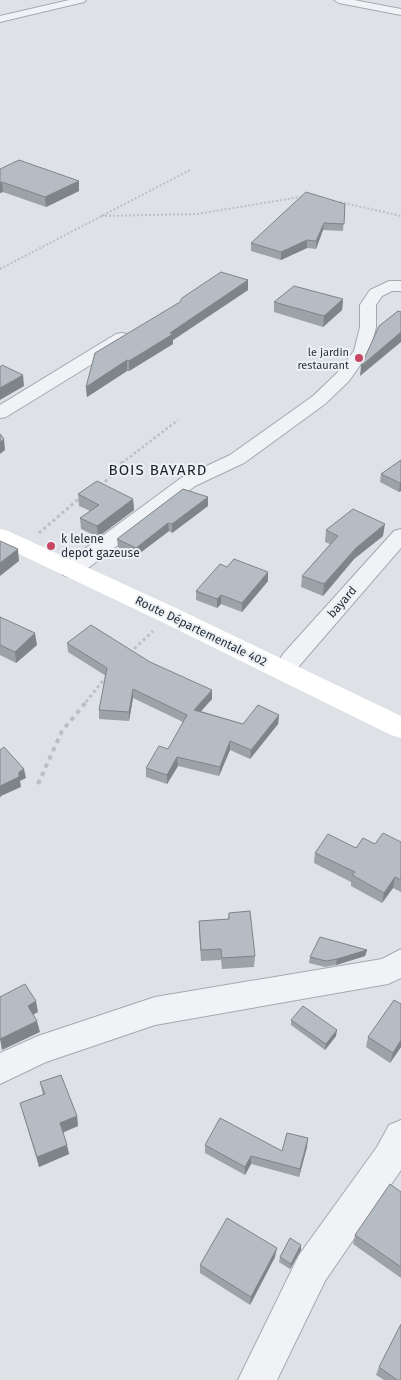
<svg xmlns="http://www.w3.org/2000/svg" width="401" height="1380" viewBox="0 0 401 1380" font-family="'Fira Sans',sans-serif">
	<rect width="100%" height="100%" fill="#dee2e7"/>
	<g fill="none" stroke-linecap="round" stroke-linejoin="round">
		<g stroke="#a4a9b1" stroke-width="2">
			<g id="street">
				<polygon points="69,0 86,0 84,2 0,22 0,16"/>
				<polygon points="334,0 354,0 401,9 401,15 339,3"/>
				<polygon points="389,281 401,281 401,291 392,291 382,296 376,305 376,327 370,351 349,381 325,404 244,463 195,486 79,575 71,577 63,575 60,570 63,565 181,478 230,455 313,396 337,373 354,351 360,327 360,305 370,290"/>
				<polygon points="122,333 128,334 130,338 128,342 6,417 0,418 0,405 116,334"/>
				<polygon points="401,529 401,548 300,665 293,677 285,679 277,677 273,671 283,654 394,531"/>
				<polygon points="401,949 401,978 388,984 155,1025 46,1062 0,1084 0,1053 38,1036 155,997 382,959"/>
				<polygon points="401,1120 401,1170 325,1281 277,1380 238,1380 299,1255 377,1147 389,1125"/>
			</g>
		</g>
		<g stroke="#bcc0c5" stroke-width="2" stroke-dasharray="2 2" stroke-linecap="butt">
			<polyline points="340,202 401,216"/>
			<polyline points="101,216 197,214 306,196"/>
			<polyline points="0,269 190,170"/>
		</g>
		<polyline stroke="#bcc0c5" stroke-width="2.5" stroke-dasharray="2.5 2.5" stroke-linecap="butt" points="122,463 178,420"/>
		<g stroke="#bcc0c5" stroke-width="3" stroke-dasharray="3 3" stroke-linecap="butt">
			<polyline points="100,485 105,482 123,461"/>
			<polyline points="39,533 82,496"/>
			<polyline points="130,653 153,631"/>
			<polyline points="86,702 106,677"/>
		</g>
		<polyline stroke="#bcc0c5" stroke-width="4" stroke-dasharray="4.5 4.5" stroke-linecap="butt" points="38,784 62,731 87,701"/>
		<use href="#street" fill="#f0f2f5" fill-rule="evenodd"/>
		<polygon fill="#fff" fill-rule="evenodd" points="0,529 8,531 178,609 401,716 401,738 391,735 160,621 0,545"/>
	</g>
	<g fill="#9ca2a8">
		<polygon points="0,169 79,181 79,191 46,207 3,192 0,193"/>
		<polygon points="345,204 343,231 323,230 316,249 307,248 281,260 251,251 251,243"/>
		<polygon points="248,280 248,290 173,340 173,344 129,371 127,371 87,397 86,387"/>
		<polygon points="343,299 342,310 323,327 274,312 274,302"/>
		<polygon points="401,460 401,491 399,492 380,482 381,474"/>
		<polygon points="78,494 133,499 134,510 98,537 81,529 80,518 90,511 79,506"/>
		<polygon points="208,506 172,533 169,531 136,556 118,547 117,539"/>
		<polygon points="326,530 383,536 354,559 323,596 301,587 302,576 330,544 325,542"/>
		<polygon points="268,581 242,612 221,604 217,608 196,600 196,591"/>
		<polygon points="0,617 37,645 16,663 0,655"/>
		<polygon points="67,643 150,662 212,699 201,711 243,724 279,715 278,724 250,759 230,750 219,776 178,766 167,784 146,777 146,768 168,749 183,722 133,698 129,721 99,719 99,710 106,676 68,652"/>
		<polygon points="401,842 401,892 393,888 382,903 351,886 351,882 314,863 315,853 375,844"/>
		<polygon points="229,913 255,956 254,967 222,969 221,960 201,961 199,932 199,921 228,919"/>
		<polygon points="367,950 365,956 336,965 325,967 309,963 310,957"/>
		<polygon points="291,1020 336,1036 325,1050 291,1025"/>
		<polygon points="368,1037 401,1047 390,1063 366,1047"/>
		<polygon points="40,1082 77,1116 78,1126 63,1132 69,1154 39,1167 20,1103 43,1095"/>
		<polygon points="205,1145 282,1151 307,1147 299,1177 251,1164 245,1175 205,1153"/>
		<polygon points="401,1192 401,1278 353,1244 355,1235"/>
		<polygon points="301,1245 301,1250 290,1269 279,1262 280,1257"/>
		<polygon points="275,1257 250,1305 200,1273 200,1265"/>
		<polygon points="379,1367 401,1380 384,1380 376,1375"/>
	</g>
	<g fill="#7f8488">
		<polygon points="79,181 79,191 46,207 45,197"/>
		<polygon points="2,182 3,192 0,193 0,183"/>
		<polygon points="324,223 323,230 316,249 316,241"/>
		<polygon points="307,240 307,248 281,260 281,252"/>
		<polygon points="248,280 248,290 173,340 173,344 129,371 129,361 170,333"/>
		<polygon points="343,299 342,310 323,327 324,316"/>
		<polygon points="401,332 401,342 360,376 361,366"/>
		<polygon points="127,360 127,371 87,397 86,387"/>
		<polygon points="23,375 24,386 0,400 0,388"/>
		<polygon points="4,439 5,450 0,454 0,442"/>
		<polygon points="400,483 401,483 401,491 399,492"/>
		<polygon points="208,497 208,506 172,533 172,524"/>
		<polygon points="133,499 134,510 98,537 97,526"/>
		<polygon points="168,523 169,531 136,556 136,548"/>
		<polygon points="385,524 383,536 354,559 323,596 324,584 356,548"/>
		<polygon points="18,549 19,561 0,576 0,563"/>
		<polygon points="268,572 268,581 242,612 242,603"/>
		<polygon points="221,595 221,604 217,608 217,599"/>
		<polygon points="35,633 37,645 16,663 15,652"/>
		<polygon points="133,689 133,698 129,721 129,712"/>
		<polygon points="212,690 212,699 194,719 194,710"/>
		<polygon points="279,715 278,724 250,759 251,750"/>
		<polygon points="230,741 230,750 219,776 220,767"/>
		<polygon points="177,757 178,766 167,784 167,775"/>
		<polygon points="24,769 26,778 20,781 21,787 1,796 0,798 0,786 19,772"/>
		<polygon points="395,877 393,888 382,903 384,893"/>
		<polygon points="367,950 365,956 336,965 337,959"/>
		<polygon points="36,1001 38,1012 31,1016 28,1006"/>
		<polygon points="37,1021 40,1032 2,1050 0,1039"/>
		<polygon points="337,1030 336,1036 325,1050 326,1044"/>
		<polygon points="401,1040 401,1047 390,1063 393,1053"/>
		<polygon points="77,1116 78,1126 62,1133 60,1123"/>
		<polygon points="308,1138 307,1147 299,1177 300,1169"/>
		<polygon points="67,1145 69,1154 39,1167 37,1157"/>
		<polygon points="251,1156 251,1164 245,1175 245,1167"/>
		<polygon points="301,1245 301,1250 290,1269 291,1264"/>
		<polygon points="277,1248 275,1257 250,1305 251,1297"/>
	</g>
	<g fill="#b5bcc3" stroke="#7f8488">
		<polygon points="19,160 79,181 45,197 2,182 0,183 0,169"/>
		<polygon points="306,192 345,204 344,224 324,223 316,241 307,240 281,252 251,243"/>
		<polygon points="221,272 248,280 170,333 173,334 129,361 127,360 86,387 95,353 180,302 182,298"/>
		<polygon points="294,286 343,299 324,316 274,302"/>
		<polygon points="398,311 401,312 401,332 361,366 379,326"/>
		<polygon points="2,365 23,375 0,388 0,367"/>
		<polygon points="0,434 4,439 0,442"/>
		<polygon points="401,460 401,483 400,483 381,474"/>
		<polygon points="97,481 133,499 97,526 80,518 99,505 78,494"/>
		<polygon points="183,489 208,497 172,524 168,523 136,548 117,539"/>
		<polygon points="353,509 385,524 356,548 324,584 302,576 338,536 326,530"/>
		<polygon points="0,541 18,549 0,563"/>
		<polygon points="234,559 268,572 242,603 221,595 217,599 196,591 220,564 227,567"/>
		<polygon points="0,617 35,633 15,652 0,645"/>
		<polygon points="91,625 150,662 212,690 194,710 243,724 258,705 279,715 251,750 230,741 220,767 177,757 167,775 146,768 159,746 168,749 187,715 133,689 129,712 99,710 107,668 67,643"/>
		<polygon points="4,747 24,769 19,772 19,777 0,786 0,750"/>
		<polygon points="383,833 401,842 401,880 395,877 384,893 352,875 355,872 315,853 328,834 356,848 363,838 375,844"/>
		<polygon points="250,911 255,956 222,958 221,949 201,950 199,921 229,919 229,913"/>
		<polygon points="320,937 367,950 337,959 326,961 310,957"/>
		<polygon points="25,984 36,1001 28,1006 37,1021 0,1039 0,997"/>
		<polygon points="394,1000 401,1004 401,1040 393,1053 368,1037"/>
		<polygon points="303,1006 337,1030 326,1044 291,1020"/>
		<polygon points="61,1075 77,1116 60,1123 67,1145 37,1157 20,1103 45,1094 40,1082"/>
		<polygon points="220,1118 282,1151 287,1133 308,1138 300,1169 251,1156 245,1167 205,1145"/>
		<polygon points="390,1184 401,1192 401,1267 355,1235"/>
		<polygon points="227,1218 277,1248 251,1297 200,1265"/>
		<polygon points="290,1238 301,1245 291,1264 280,1257"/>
		<polygon points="401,1324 401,1380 397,1380 379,1367"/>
	</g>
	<g fill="#c84765" stroke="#edf1f4" stroke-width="2">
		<circle cx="359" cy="358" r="5"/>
		<circle cx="51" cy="546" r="5"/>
	</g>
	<g text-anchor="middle" stroke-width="4" stroke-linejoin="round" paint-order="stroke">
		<g font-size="11" fill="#28313d" stroke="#edf1f4" text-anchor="end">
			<text x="349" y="356">le jardin<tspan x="349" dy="13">restaurant</tspan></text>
		</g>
		<g font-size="12" fill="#28313d" stroke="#edf1f4" text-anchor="start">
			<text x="61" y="543">k lelene<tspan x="61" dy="14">depot gazeuse</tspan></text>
		</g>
		<g font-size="12" fill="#28313d" stroke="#edf1f4">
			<text transform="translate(342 602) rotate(-49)" y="4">bayard</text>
			<text transform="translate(201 631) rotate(26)" y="4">Route Départementale 402</text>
		</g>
		<g font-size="15" letter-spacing="1" fill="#1a222d" stroke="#edf1f4">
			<text x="158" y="475">BOIS BAYARD</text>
		</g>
	</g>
</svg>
